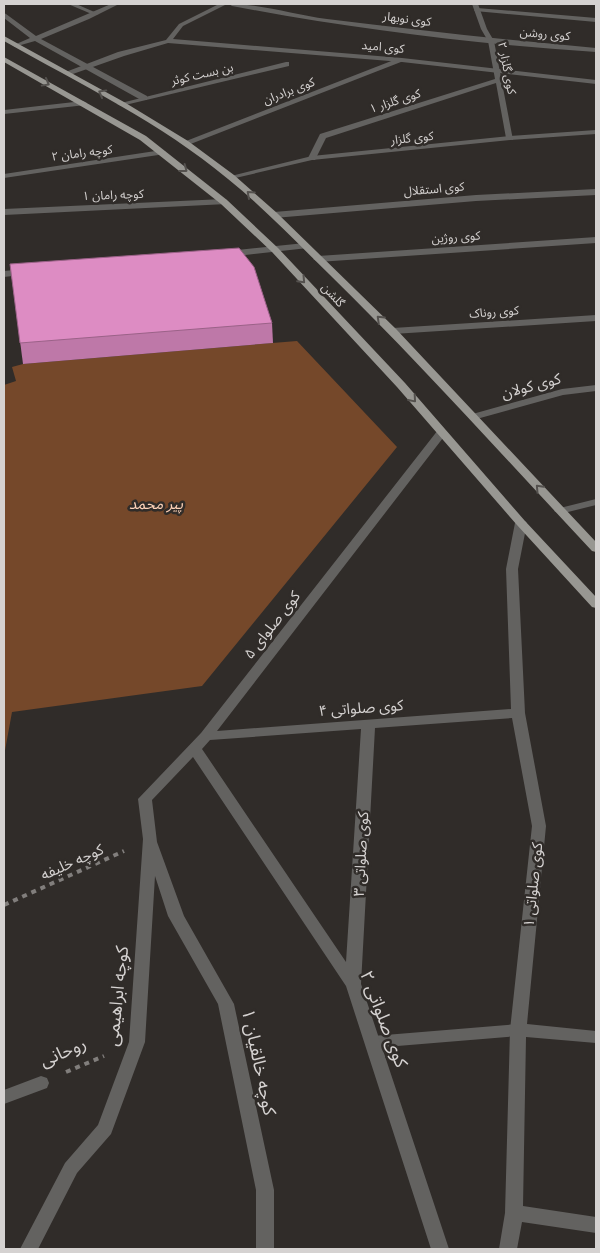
<svg xmlns="http://www.w3.org/2000/svg" width="600" height="1253" viewBox="0 0 600 1253" font-family="'Roboto Serif','Noto Sans Arabic',serif">
	<rect width="100%" height="100%" fill="#302c29"/>
	<polygon fill="#75482a" points="297,341 397,447 202,686 12,712 4,756 4,385 16,381 12,367 23,364"/>
	<g fill="none" stroke-linecap="round" stroke-linejoin="round">
		<g stroke="#817e7c" stroke-width="4" stroke-dasharray="5 5" stroke-linecap="butt">
			<polyline points="4,905 124,851"/>
			<polyline points="66,1072 104,1056"/>
		</g>
		<g fill="#636260" fill-rule="evenodd">
			<polygon points="111,4 119,4 89,19 41,39 147,96 147,100 141,100 35,41 14,47 14,45 30,38 4,18 4,13 6,14 36,36"/>
			<polygon points="472,4 478,4 487,29 494,41 513,140 506,138 496,83 326,138 315,160 309,160 308,158 320,134 495,79 488,41 481,29"/>
			<polygon points="399,58 406,60 188,145 181,143"/>
			<polygon points="83,101 87,103 86,105 4,114 4,110"/>
			<polygon points="162,150 166,152 165,154 4,178 4,174"/>
			<polygon points="224,199 227,200 227,204 4,215 4,209"/>
			<polygon points="596,385 596,391 563,395 473,420 468,417 469,415 562,389"/>
			<polygon points="518,1024 524,1025 526,1030 524,1035 518,1036 373,1048 367,1047 365,1042 367,1037 373,1036"/>
			<polygon points="41,1076 47,1078 49,1083 47,1088 4,1104 4,1090"/>
		</g>
		<g fill="#636260" fill-rule="evenodd">
			<polygon points="68,4 76,4 99,14 94,15"/>
			<polygon points="219,4 227,4 183,26 173,39 402,58 596,80 596,84 402,62 168,43 124,56 70,75 63,73 118,52 166,40 179,24"/>
			<path d="M229,4C262,4 294,15 327,19C416,30 506,40 596,48V52C474,44 352,29 232,6Z"/>
			<polygon points="477,8 596,18 596,22 475,11 474,10"/>
			<polygon points="286,62 289,62 289,66 121,106 117,104"/>
			<polygon points="596,130 596,134 510,140 312,160 231,179 227,177 312,156 510,136"/>
			<polygon points="596,189 596,195 476,201 274,218 270,215 274,212 476,195"/>
			<polygon points="596,237 596,243 318,262 313,259 318,256"/>
			<polygon points="596,315 596,321 393,334 388,331 393,328"/>
			<path d="M442,429L447,432L446,434L217,731L511,709L506,569L515,523L521,520L525,521L527,523L518,569L525,713L546,826L527,1024L596,1031V1043L526,1037L523,1206L596,1217V1233L522,1222L517,1249H499L505,1213L510,1030L532,826L512,718L375,728L361,984L449,1249H431L346,986L193,757L152,800L157,842L184,916L234,1004L274,1190V1249H256V1190L218,1004L168,916L155,876L145,1042L111,1134L77,1173L38,1249H20L65,1163L98,1125L129,1042L143,839L138,799L201,733L438,430ZM361,729L346,962L202,749L210,740Z"/>
			<polygon points="596,499 596,505 560,514 554,511 556,509"/>
		</g>
		<g fill="#636260" fill-rule="evenodd">
			<polygon points="305,243 308,244 308,248 228,257 224,254 228,251"/>
			<polygon points="26,269 31,272 29,274 4,277 4,271"/>
		</g>
		<g fill="#989792" fill-rule="evenodd">
			<path d="M4,36L124,102L188,141L234,175L277,213L396,329L596,542V552L592,551C505,458 420,363 329,274C296,242 264,208 228,179C161,123 80,84 4,41Z"/>
			<polygon points="4,57 146,136 227,200 278,248 405,383 525,521 596,597 596,608 592,607 517,525 397,387 272,252 221,204 140,140 4,62"/>
		</g>
	</g>
	<polygon fill="#be78a8" points="10,264 272,323 273,343 23,364"/>
	<polygon fill="#dd8cc3" stroke="#9b6288" points="239,248 254,267 272,323 20,343 10,264"/>
	<defs><path id="oneway-chevron" d="M-2-3.5L2.5 0L-2 3.5" fill="none" stroke-width="1.6" stroke-linecap="round" stroke-linejoin="round" transform="scale(1.25)"/></defs>
	<g stroke="#54514e">
		<use href="#oneway-chevron" transform="translate(46 83) rotate(29)"/>
		<use href="#oneway-chevron" transform="translate(102 93) rotate(-151)"/>
		<use href="#oneway-chevron" transform="translate(184 169) rotate(37)"/>
		<use href="#oneway-chevron" transform="translate(250 194) rotate(-138)"/>
		<use href="#oneway-chevron" transform="translate(302 280) rotate(47)"/>
		<use href="#oneway-chevron" transform="translate(380 319) rotate(-136)"/>
		<use href="#oneway-chevron" transform="translate(413 399) rotate(49)"/>
		<use href="#oneway-chevron" transform="translate(539 488) rotate(-133)"/>
	</g>
	<g text-anchor="middle" stroke-width="5" stroke-linejoin="round" paint-order="stroke">
		<g font-size="12" fill="#d5d2d1" stroke="#302c29">
			<text transform="translate(407 19) rotate(7)" y="4">کوی نوبهار</text>
			<text transform="translate(545 34) rotate(5)" y="4">کوی روشن</text>
			<text transform="translate(383 47) rotate(5)" y="4">کوی امید</text>
			<text transform="translate(507 68) rotate(79)" y="4">کوی گلزار ۲</text>
			<text transform="translate(202 74) rotate(-13)" y="4">بن بست کوثر</text>
			<text transform="translate(289 91) rotate(-21)" y="4">کوی برادران</text>
			<text transform="translate(395 101) rotate(-18)" y="4">کوی گلزار ۱</text>
			<text transform="translate(412 138) rotate(-6)" y="4">کوی گلزار</text>
			<text transform="translate(82 153) rotate(-7)" y="4">کوچه رامان ۲</text>
			<text transform="translate(434 189) rotate(-5)" y="4">کوی استقلال</text>
			<text transform="translate(113 195) rotate(-2)" y="4">کوچه رامان ۱</text>
			<text transform="translate(456 237) rotate(-4)" y="4">کوی روژین</text>
			<text transform="translate(333 295) rotate(47)" y="4">گلشن</text>
			<text transform="translate(494 312) rotate(-4)" y="4">کوی روناک</text>
		</g>
		<g font-size="15" fill="#d5d2d1" stroke="#302c29">
			<text transform="translate(531 386) rotate(-15)" y="5">کوی کولان</text>
			<text transform="translate(272 625) rotate(-52)" y="5">کوی صلوای ۵</text>
			<text transform="translate(361 708) rotate(-4)" y="5">کوی صلواتی ۴</text>
			<text transform="translate(361 854) rotate(-87)" y="5">کوی صلواتی ۳</text>
			<text transform="translate(72 862) rotate(-24)" y="5">کوچه خلیفه</text>
			<text transform="translate(533 885) rotate(-84)" y="5">کوی صلواتی ۱</text>
		</g>
		<g font-size="15" font-style="italic" fill="#fdd2b8" stroke="#302c29">
			<text x="156" y="509">پیر محمد</text>
		</g>
		<g font-size="18" fill="#d5d2d1" stroke="#302c29">
			<text transform="translate(117 996) rotate(-84)" y="6">کوچه ابراهیمی</text>
			<text transform="translate(384 1019) rotate(69)" y="6">کوی صلواتی ۲</text>
			<text transform="translate(63 1052) rotate(-23)" y="6">روحانی</text>
			<text transform="translate(259 1062) rotate(78)" y="6">کوچه خالقیان ۱</text>
		</g>
	</g>
	<rect width="600" height="1253" fill="none" stroke="#d5d2d1" stroke-width="10"/>
</svg>
